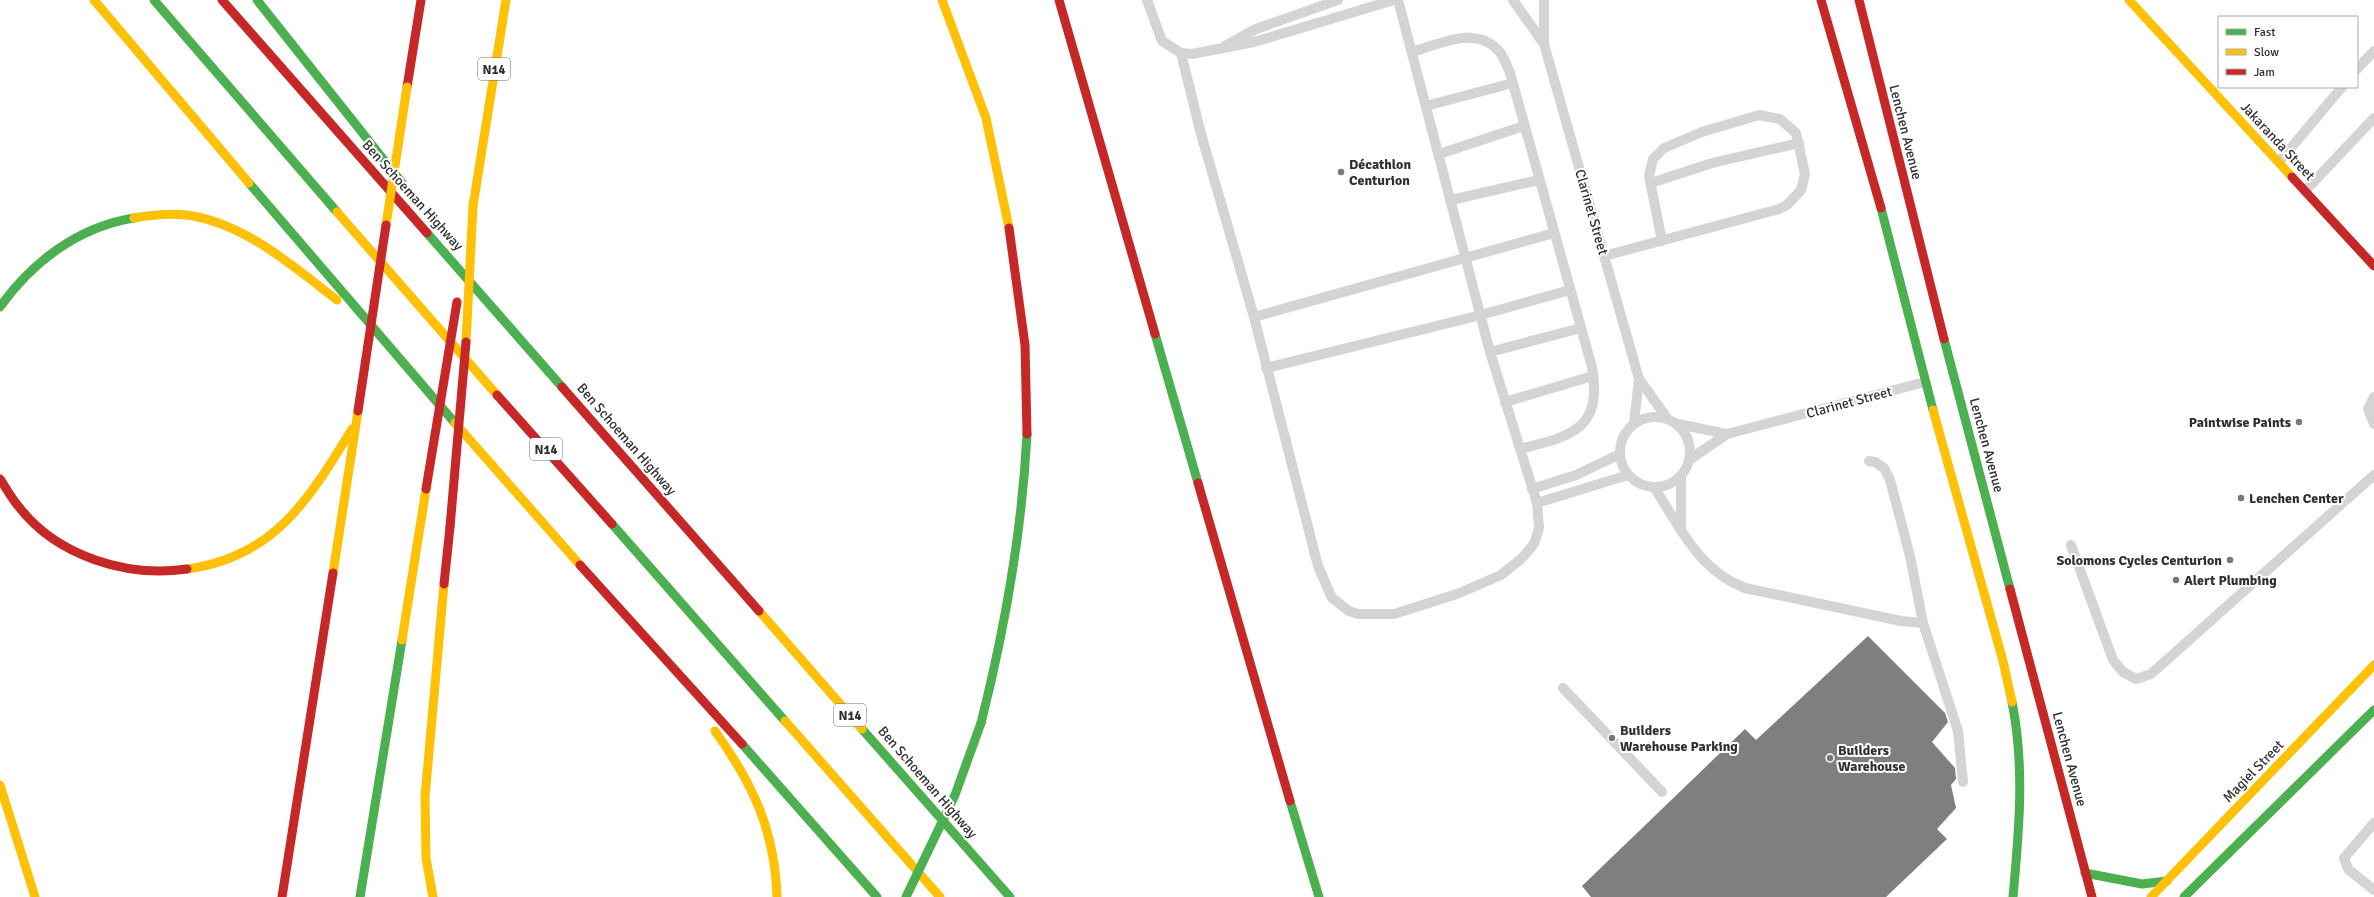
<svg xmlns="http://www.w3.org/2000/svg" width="2374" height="897" viewBox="0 0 2374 897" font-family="Signika,sans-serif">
	<rect width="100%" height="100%" fill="#fff"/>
	<polygon fill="#7f7f7f" points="1868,636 1945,713 1948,722 1932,742 1955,768 1956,779 1951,785 1956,808 1937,829 1947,839 1886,897 1591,897 1582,886 1745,729 1756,740"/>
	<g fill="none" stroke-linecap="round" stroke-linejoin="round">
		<g stroke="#d4d4d4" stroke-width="10">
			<polyline points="1147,0 1162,41 1181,53 1192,54 1254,42 1394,0"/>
			<polyline points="1513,0 1544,44"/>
			<polyline points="1544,0 1544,44 1639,379 1667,418"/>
			<polyline points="1225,46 1256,29 1338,0"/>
			<path d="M1412,52C1441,44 1475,25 1499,51C1504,57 1507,66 1510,73L1592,367C1603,430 1571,436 1520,449"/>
			<polyline points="1181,53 1201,134 1254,317 1318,566 1332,598 1349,611 1358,614 1394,614 1457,594 1501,575 1521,559 1534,544 1539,528 1537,503 1490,352 1398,0"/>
			<polyline points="2357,69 2374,51"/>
			<polyline points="1426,106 1513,83"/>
			<polyline points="1439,154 1524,126"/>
			<polyline points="2279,162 2342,87"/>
			<polyline points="1651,183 1712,163 1799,143"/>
			<polyline points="2305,191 2374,118"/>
			<polyline points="1451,200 1539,180"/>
			<polyline points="1604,256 1779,209 1787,205 1801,190 1805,174 1796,133 1780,119 1759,115 1702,132 1664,148 1653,159 1649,176 1662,241"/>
			<polyline points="1254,317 1554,233"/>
			<polyline points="1490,352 1581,328"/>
			<polyline points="1266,368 1481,315 1570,290"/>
			<polyline points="2374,397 2368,409 2374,424"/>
			<polyline points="1505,402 1593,376"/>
			<circle cx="1655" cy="452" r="35"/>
			<polyline points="1634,423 1639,379"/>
			<polyline points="1678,424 1727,434"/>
			<polyline points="1689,460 1727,434 1925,382"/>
			<polyline points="1869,461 1875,462 1884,468 1890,480 1910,556 1923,623 1958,731 1963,782"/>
			<path d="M1654,487C1680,527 1698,570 1745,588L1901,621L1923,623"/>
			<polyline points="1532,489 1576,475 1620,454"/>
			<polyline points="1537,503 1628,475"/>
			<polyline points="1681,528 1681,476"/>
			<polyline points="2071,545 2113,660 2123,672 2136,679 2151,674 2374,475"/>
			<polyline points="1563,688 1662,792"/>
			<polyline points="2374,823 2344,858 2348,869 2374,890"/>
		</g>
		<g stroke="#4caf50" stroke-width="9">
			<polyline points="154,0 337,212"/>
			<polyline points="257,0 403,184"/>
			<polyline points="249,183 455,423"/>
			<polyline points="1881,208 1933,410"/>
			<polyline points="427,233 562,387"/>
			<path d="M0,307C32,262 78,227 134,218"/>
			<polyline points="1155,334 1198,483"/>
			<polyline points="1944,339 2010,589"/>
			<polyline points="612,524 785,721"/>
			<path d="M2012,702C2025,766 2019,832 2013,897"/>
			<path d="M981,723C1005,628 1022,532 1027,434"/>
			<polyline points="862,729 1010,897"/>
			<polyline points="742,744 877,897"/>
			<polyline points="1290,801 1319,897"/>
			<polyline points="2085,873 2142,884 2167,881"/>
			<polyline points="360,897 402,640"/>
			<polyline points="2184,897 2374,710"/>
		</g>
		<g stroke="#ffc107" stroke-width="9">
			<polyline points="94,0 249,183"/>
			<polyline points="942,0 986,118 1009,228"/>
			<polyline points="2129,0 2292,177"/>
			<polyline points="473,206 506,0"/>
			<polyline points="337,212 497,395"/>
			<path d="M134,218C151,215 169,213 186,215C243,222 293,266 337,300"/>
			<polyline points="1933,410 2003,661 2012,702"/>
			<polyline points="455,423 580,565"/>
			<path d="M187,569C275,557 309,499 352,429"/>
			<polyline points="333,573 358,411"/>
			<polyline points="759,611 862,729"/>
			<polyline points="402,640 426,489"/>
			<polyline points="785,721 940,897"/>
			<path d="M715,731C753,784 775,831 777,897"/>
			<polyline points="0,785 35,897"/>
			<polyline points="433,897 426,858 425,797 444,584"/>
			<polyline points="2151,897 2374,665"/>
		</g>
		<g stroke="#c62828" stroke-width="9">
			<polyline points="222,0 427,233"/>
			<polyline points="1059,0 1155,334"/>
			<polyline points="1821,0 1881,208"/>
			<polyline points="1859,0 1944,339"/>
			<polyline points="407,87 421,0"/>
			<polyline points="2292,177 2374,266"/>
			<polyline points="1009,228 1025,345 1027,434"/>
			<polyline points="562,387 759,611"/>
			<polyline points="497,395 612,524"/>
			<path d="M0,479C6,488 12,499 19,507C57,556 127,578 187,569"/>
			<polyline points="1198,483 1290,801"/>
			<polyline points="580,565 742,744"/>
			<polyline points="444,584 450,527"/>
			<polyline points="2010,589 2092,897"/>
			<polyline points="282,897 333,573"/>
		</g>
		<polyline stroke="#4caf50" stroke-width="9" points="906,897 955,795 981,723"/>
		<g stroke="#ffc107" stroke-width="9">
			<polyline points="386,225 407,87"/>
			<polyline points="466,342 473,206"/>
		</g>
		<g stroke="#c62828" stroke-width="9">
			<polyline points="358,411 386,225"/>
			<polyline points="426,489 457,302"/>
			<polyline points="450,527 466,342"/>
		</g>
	</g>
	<g fill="#787878" stroke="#fff" stroke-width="1.5">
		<circle cx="1341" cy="172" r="4"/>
		<circle cx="2299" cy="422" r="4"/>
		<circle cx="2241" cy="498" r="4"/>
		<circle cx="2230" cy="560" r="4"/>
		<circle cx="2176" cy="580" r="4"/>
		<circle cx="1612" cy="738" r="4"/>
		<circle cx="1830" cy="758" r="4"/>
	</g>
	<g text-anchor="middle" stroke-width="4" stroke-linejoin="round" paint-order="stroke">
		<g fill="#fff" stroke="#6d6d6d" stroke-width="1">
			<rect x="478" y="58" width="32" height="22" rx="3"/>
			<rect x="530" y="438" width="32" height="22" rx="3"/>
			<rect x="834" y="704" width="32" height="22" rx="3"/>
		</g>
		<g font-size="13" font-weight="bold" fill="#2f2f2f">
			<text x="494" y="74">N14</text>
			<text x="546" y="454">N14</text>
			<text x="850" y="720">N14</text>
		</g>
		<g font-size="14" fill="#2f2f2f" stroke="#fff">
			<text transform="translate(1906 132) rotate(76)" y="5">Lenchen Avenue</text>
			<text transform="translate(2278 141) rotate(47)" y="5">Jakaranda Street</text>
			<text transform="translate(413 195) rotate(48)" y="5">Ben Schoeman Highway</text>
			<text transform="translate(1592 212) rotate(74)" y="5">Clarinet Street</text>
			<text transform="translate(1849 402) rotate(-15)" y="5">Clarinet Street</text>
			<text transform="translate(627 439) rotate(49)" y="5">Ben Schoeman Highway</text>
			<text transform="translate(1987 445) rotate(75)" y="5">Lenchen Avenue</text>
			<text transform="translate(2070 759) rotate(75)" y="5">Lenchen Avenue</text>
			<text transform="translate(2253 771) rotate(-46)" y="5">Magiel Street</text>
			<text transform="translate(928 782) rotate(49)" y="5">Ben Schoeman Highway</text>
		</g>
		<g font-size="14" font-weight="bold" fill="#2f2f2f" stroke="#fff" text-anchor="start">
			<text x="1349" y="169">Décathlon<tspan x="1349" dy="16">Centurion</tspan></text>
			<text x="2291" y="427" text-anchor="end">Paintwise Paints</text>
			<text x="2249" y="503">Lenchen Center</text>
			<text x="2222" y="565" text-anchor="end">Solomons Cycles Centurion</text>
			<text x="2184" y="585">Alert Plumbing</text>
			<text x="1620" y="735">Builders<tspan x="1620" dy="16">Warehouse Parking</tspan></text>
			<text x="1838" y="755">Builders<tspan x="1838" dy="16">Warehouse</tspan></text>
		</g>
	</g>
	<rect x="2218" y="16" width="140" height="72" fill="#ffffff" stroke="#acacac"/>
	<rect x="2226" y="29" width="20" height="6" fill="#4caf50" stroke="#acacac"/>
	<text x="2254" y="36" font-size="12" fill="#2f2f2f">Fast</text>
	<rect x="2226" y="49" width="20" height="6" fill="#ffc107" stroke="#acacac"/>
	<text x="2254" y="56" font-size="12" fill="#2f2f2f">Slow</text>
	<rect x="2226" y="69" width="20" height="6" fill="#c62828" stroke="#acacac"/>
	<text x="2254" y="76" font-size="12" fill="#2f2f2f">Jam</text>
</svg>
